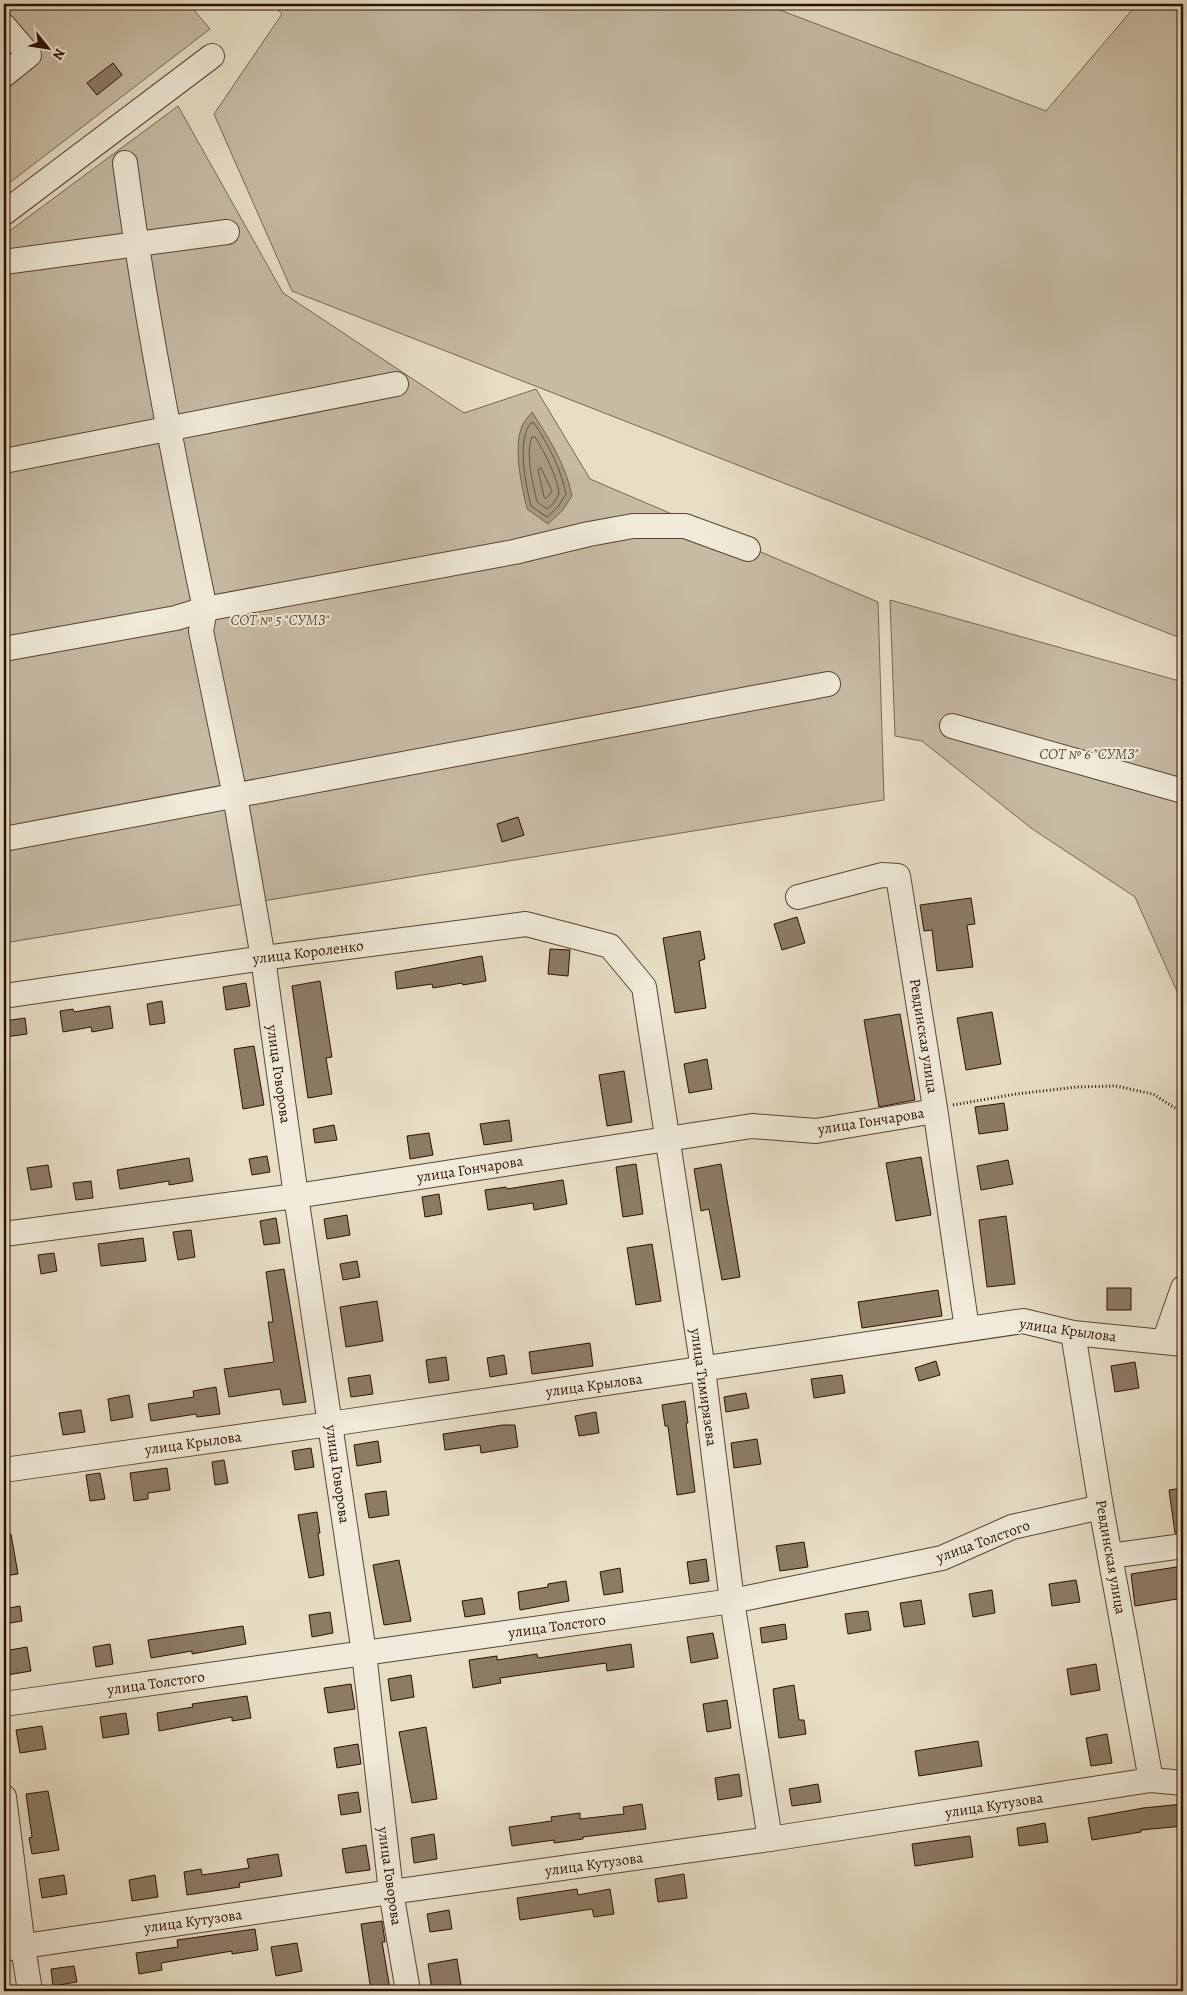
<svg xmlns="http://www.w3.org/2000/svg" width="1187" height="1995" viewBox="0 0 1187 1995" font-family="Alegreya,serif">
	<rect width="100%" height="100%" fill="#e7dec5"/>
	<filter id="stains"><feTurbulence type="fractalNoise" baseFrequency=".004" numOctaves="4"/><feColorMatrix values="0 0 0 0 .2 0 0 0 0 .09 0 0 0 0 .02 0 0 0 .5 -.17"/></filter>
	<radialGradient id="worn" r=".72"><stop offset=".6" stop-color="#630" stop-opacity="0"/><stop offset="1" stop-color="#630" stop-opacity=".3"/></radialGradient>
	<g fill="#c7bba4" stroke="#796652">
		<polygon points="4,4 189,4 210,29 4,187"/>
		<polygon points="271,4 764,4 1046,111 1137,4 1183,4 1183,639 292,291 214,114 282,14"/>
		<polygon points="178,106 283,293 464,413 536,389 590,479 878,602 884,800 4,943 4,235"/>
		<polygon points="890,600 1183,682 1183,1005 1135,897 1031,828 922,741 895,736"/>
	</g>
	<path fill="#a79882" stroke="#75624e" d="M532,412C549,438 566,465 572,496L562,511L548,524L527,509C522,487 512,446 523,424C525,420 529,416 532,412Z"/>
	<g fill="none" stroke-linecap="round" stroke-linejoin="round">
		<g stroke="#695441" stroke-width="1">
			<path d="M531,423H534C548,444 561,469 566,494L558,507L547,517L531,506C526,486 516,439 531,423Z"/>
			<path d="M532,437H535C544,451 558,478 559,494L553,504L547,509L537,502C533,484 525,454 532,437Z"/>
			<polygon points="541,468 552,491 546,499 544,497 538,470"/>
		</g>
	</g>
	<g fill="#8d7b66" stroke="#2b1000">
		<polygon points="113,63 122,75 97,95 87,83"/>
		<polygon points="518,817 524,835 502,842 497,824"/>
		<polygon points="971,898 975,924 967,925 973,967 937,971 932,930 924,931 920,905"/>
		<polygon points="797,917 805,943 782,950 774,924"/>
		<polygon points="700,931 705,959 699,961 706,1008 675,1013 663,938"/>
		<polygon points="550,949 570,950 568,976 548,974"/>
		<polygon points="482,956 486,981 463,985 462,983 433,988 432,984 397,989 395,972"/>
		<polygon points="320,981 332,1057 326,1058 332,1094 308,1098 292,986"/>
		<polygon points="246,983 250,1006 226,1010 223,987"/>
		<polygon points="162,1001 165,1023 150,1025 147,1004"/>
		<polygon points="110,1006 113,1028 92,1032 91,1027 63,1032 60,1011 73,1009 74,1012"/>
		<polygon points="992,1012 1001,1064 966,1070 957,1018"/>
		<polygon points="900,1014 915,1100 879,1107 864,1020"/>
		<polygon points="25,1018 27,1034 5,1037 4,1021"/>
		<polygon points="254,1046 264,1105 243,1109 234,1049"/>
		<polygon points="707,1059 712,1089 689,1093 684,1064"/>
		<polygon points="624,1071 632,1122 607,1126 599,1075"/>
		<polygon points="1004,1103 1008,1130 979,1134 975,1107"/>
		<polygon points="509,1120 512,1141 484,1145 480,1124"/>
		<polygon points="334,1125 337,1140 315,1143 313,1129"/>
		<polygon points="429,1133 433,1155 410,1159 407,1136"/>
		<polygon points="267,1156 270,1172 252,1175 249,1159"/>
		<polygon points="921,1157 931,1215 896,1221 886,1163"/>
		<polygon points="189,1158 193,1181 169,1185 169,1181 120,1189 117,1170"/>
		<polygon points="1008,1160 1013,1184 981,1190 977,1166"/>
		<polygon points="636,1164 643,1214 623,1217 616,1167"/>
		<polygon points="721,1164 740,1277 722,1280 709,1209 701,1211 694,1169"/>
		<polygon points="48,1165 52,1187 31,1190 27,1168"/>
		<polygon points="563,1180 567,1204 534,1210 533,1203 488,1210 485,1190 506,1187 507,1189"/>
		<polygon points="91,1181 93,1198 76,1200 73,1183"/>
		<polygon points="439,1194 442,1214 425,1217 422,1197"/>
		<polygon points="347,1215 350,1235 327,1239 324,1219"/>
		<polygon points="1006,1216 1015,1284 987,1287 979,1220"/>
		<polygon points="276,1218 280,1243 264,1245 260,1221"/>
		<polygon points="191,1230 195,1257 178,1260 173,1232"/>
		<polygon points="143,1238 146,1261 101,1266 98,1244"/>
		<polygon points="652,1244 661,1301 636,1305 627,1248"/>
		<polygon points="54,1253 57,1271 41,1274 38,1255"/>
		<polygon points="357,1261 360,1277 343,1280 340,1264"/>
		<polygon points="284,1269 306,1402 283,1405 280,1389 229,1397 224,1369 274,1362 268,1322 273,1322 266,1272"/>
		<rect x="1107" y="1288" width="24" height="22"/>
		<polygon points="938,1290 942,1316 862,1328 858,1302"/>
		<polygon points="377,1301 383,1341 346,1347 340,1307"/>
		<polygon points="590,1343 593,1366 532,1374 529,1352"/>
		<polygon points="504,1355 507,1374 490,1377 487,1358"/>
		<polygon points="446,1357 449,1380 429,1383 426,1360"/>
		<polygon points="936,1361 940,1375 919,1381 915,1368"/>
		<polygon points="1135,1362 1139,1388 1115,1392 1111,1366"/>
		<polygon points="370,1375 373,1394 351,1397 348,1378"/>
		<polygon points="842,1375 845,1393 814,1398 811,1379"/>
		<polygon points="216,1387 220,1414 197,1417 196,1414 151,1421 148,1404 194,1397 193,1391"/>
		<polygon points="746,1393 749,1408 726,1412 724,1397"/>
		<polygon points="129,1395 133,1417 111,1421 108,1399"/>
		<polygon points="685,1401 688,1423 686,1423 695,1492 677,1495 668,1426 665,1426 662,1405"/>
		<polygon points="81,1410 85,1432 63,1435 59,1413"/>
		<polygon points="596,1412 599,1433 579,1436 575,1416"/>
		<polygon points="503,1425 515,1425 518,1447 481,1453 480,1445 445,1450 443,1434"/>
		<polygon points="757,1439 761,1464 734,1468 731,1443"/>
		<polygon points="378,1441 381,1462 357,1466 354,1445"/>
		<polygon points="311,1448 314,1467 295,1470 292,1451"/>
		<polygon points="224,1460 228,1483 215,1485 212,1462"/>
		<polygon points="167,1468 170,1490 148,1493 148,1499 134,1501 130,1473"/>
		<polygon points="100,1473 105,1499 90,1501 86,1475"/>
		<polygon points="1183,1488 1183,1533 1175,1533 1169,1490"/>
		<polygon points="386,1491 389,1515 369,1518 365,1494"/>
		<polygon points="317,1512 320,1533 318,1533 324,1575 309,1578 298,1515"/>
		<polygon points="4,1534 11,1534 18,1574 4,1576"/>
		<polygon points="804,1542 808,1567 780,1571 776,1546"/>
		<polygon points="706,1559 709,1581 690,1584 687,1562"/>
		<polygon points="399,1560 411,1621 384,1625 373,1565"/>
		<polygon points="1183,1566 1183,1598 1135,1606 1131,1574"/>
		<polygon points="620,1568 623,1592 604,1595 600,1572"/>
		<polygon points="1076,1580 1080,1602 1052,1606 1049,1584"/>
		<polygon points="566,1581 569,1601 520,1610 518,1592 548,1587 548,1584"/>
		<polygon points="992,1590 995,1613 973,1617 969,1594"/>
		<polygon points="482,1598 485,1614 465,1617 462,1601"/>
		<polygon points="921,1600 925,1624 904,1627 900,1603"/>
		<polygon points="20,1606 22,1621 4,1624 4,1609"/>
		<polygon points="868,1611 871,1630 848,1634 845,1614"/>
		<polygon points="330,1612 333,1633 312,1637 309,1615"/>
		<polygon points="785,1624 787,1639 762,1643 760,1628"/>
		<polygon points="243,1626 246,1644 192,1654 192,1651 151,1658 148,1640"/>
		<polygon points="713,1633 718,1658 691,1663 687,1637"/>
		<polygon points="110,1644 113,1664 96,1667 93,1647"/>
		<polygon points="631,1644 634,1667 607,1671 606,1663 500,1678 501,1683 473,1688 469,1660 497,1656 497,1660 537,1654 538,1658"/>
		<polygon points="27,1647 31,1671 7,1675 4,1651"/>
		<polygon points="1096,1664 1100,1690 1071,1695 1067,1669"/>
		<polygon points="411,1675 414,1697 391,1701 388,1679"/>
		<polygon points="351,1684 355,1709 328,1713 324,1688"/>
		<polygon points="794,1685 799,1720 804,1720 806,1734 779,1738 773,1689"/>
		<polygon points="247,1696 251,1718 232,1721 232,1717 159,1731 157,1713 193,1707 192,1704"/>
		<polygon points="727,1700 731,1728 707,1732 703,1704"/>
		<polygon points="126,1713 129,1734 103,1738 100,1717"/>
		<polygon points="42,1726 46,1749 20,1753 16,1730"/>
		<polygon points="426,1727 437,1799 412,1803 399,1732"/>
		<polygon points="1107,1734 1112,1763 1091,1766 1086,1738"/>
		<polygon points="978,1741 982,1766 919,1776 915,1751"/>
		<polygon points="358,1744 361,1764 337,1768 334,1748"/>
		<polygon points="739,1774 742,1796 718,1800 715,1778"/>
		<polygon points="818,1784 821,1802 792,1806 789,1789"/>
		<polygon points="48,1791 59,1850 32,1854 29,1838 32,1837 26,1794"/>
		<polygon points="358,1792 361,1812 341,1815 338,1795"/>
		<polygon points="642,1804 646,1829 583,1837 583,1839 554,1843 554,1840 512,1846 509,1827 552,1821 551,1817 580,1813 580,1819 624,1814 623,1807"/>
		<polygon points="1183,1804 1183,1826 1141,1830 1141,1832 1092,1840 1088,1818 1143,1808"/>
		<polygon points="1045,1823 1048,1842 1019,1846 1017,1828"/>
		<polygon points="434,1834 437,1859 414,1863 411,1838"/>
		<polygon points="970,1836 973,1857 915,1866 912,1844"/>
		<polygon points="366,1845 370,1870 346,1873 342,1849"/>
		<polygon points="278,1854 282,1876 239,1883 240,1887 187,1895 184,1872 201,1869 202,1875 249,1868 247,1859"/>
		<polygon points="684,1874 687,1898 658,1902 655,1879"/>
		<polygon points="64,1875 67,1894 42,1898 39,1879"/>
		<polygon points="155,1875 158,1897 132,1901 129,1880"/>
		<polygon points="577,1889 578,1895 610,1889 614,1914 594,1917 592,1909 520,1920 517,1898"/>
		<polygon points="449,1910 452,1929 430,1932 427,1914"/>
		<polygon points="382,1921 385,1942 382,1942 390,1989 371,1991 361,1924"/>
		<polygon points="255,1929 258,1950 232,1954 232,1951 161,1963 162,1970 139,1974 136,1953 178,1947 177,1940"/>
		<polygon points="297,1943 302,1971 276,1976 271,1947"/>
		<polygon points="457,1959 461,1985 432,1990 428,1964"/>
		<polygon points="74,1966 77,1982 53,1986 51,1969"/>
	</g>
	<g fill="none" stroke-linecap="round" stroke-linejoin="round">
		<g stroke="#5a4431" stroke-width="26">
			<g id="minor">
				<polyline points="4,26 29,55 4,75"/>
				<path d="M125,163C145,313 174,461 205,609L201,631L235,796L263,958L296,1196L364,1653L391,1892L408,1991"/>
				<polyline points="4,213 212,56"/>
				<polyline points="4,262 227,232"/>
				<polyline points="4,461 396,384"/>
				<polyline points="4,649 176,618 205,609 514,552 589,534 633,526 685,526 748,549"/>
				<polyline points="952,726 1183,791"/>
				<polyline points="4,839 828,684"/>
				<polyline points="798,897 882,875 898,876 935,1108 967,1329"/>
				<polyline points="4,996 263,958 526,924 610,946 644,987 703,1369 732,1601 770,1839"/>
				<polyline points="4,1234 296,1196 752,1126 816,1131 935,1111"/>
				<polyline points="1073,1333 1101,1507 1151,1780"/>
				<polyline points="1164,1342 1183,1288"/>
				<polyline points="4,1470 330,1424 1023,1321 1073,1333 1183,1344"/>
				<polyline points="1110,1556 1183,1546"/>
				<polyline points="4,1704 732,1601 942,1558 1012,1527 1101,1507"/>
				<polyline points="4,1797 23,1947 30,1991"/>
				<polyline points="4,1949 391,1892 770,1839 1151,1780 1183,1783"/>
			</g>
		</g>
		<polyline stroke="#2b1000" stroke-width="3" stroke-dasharray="1 2.5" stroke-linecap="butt" points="953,1105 1016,1094 1077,1087 1116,1086 1153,1094 1183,1113"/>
		<use href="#minor" stroke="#efead9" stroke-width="24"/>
	</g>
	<g text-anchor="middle" stroke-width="4" stroke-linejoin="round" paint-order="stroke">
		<g font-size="15" font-style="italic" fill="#624c39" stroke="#efead9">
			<text x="280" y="625">СОТ № 5 "СУМЗ"</text>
			<text x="1089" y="759">СОТ № 6 "СУМЗ"</text>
		</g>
		<g font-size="15" fill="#2b1000" stroke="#efead9">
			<text transform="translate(308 952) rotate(-7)" y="5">улица Короленко</text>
			<text transform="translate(924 1036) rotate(81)" y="5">Ревдинская улица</text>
			<text transform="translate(279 1074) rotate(82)" y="5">улица Говорова</text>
			<text transform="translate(871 1121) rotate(-9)" y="5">улица Гончарова</text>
			<text transform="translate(470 1169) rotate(-9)" y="5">улица Гончарова</text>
			<text transform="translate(1068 1330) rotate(8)" y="5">улица Крылова</text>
			<text transform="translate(594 1385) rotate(-8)" y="5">улица Крылова</text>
			<text transform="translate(704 1387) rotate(82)" y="5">улица Тимирязева</text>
			<text transform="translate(193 1443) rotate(-8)" y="5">улица Крылова</text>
			<text transform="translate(338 1474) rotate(82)" y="5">улица Говорова</text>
			<text transform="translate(983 1541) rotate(-20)" y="5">улица Толстого</text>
			<text transform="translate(1111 1557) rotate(80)" y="5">Ревдинская улица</text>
			<text transform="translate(557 1626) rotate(-8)" y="5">улица Толстого</text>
			<text transform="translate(156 1683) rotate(-8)" y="5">улица Толстого</text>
			<text transform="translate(994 1805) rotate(-9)" y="5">улица Кутузова</text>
			<text transform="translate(594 1864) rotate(-8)" y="5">улица Кутузова</text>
			<text transform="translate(390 1876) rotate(82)" y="5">улица Говорова</text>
			<text transform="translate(193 1921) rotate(-8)" y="5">улица Кутузова</text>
		</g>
	</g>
	<rect width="1187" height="1995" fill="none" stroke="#e7dec5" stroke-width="20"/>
	<rect x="5" y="5" width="1177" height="1985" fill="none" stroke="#2b1000" stroke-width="2.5"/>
	<rect x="10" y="10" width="1167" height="1975" fill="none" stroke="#2b1000"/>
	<g transform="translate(48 48) rotate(120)" stroke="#efead9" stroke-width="4" paint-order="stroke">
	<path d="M0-4L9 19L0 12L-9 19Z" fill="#2b1000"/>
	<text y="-8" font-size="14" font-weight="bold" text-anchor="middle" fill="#2b1000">N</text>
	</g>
	<rect width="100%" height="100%" filter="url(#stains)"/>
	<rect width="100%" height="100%" fill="url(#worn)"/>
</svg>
